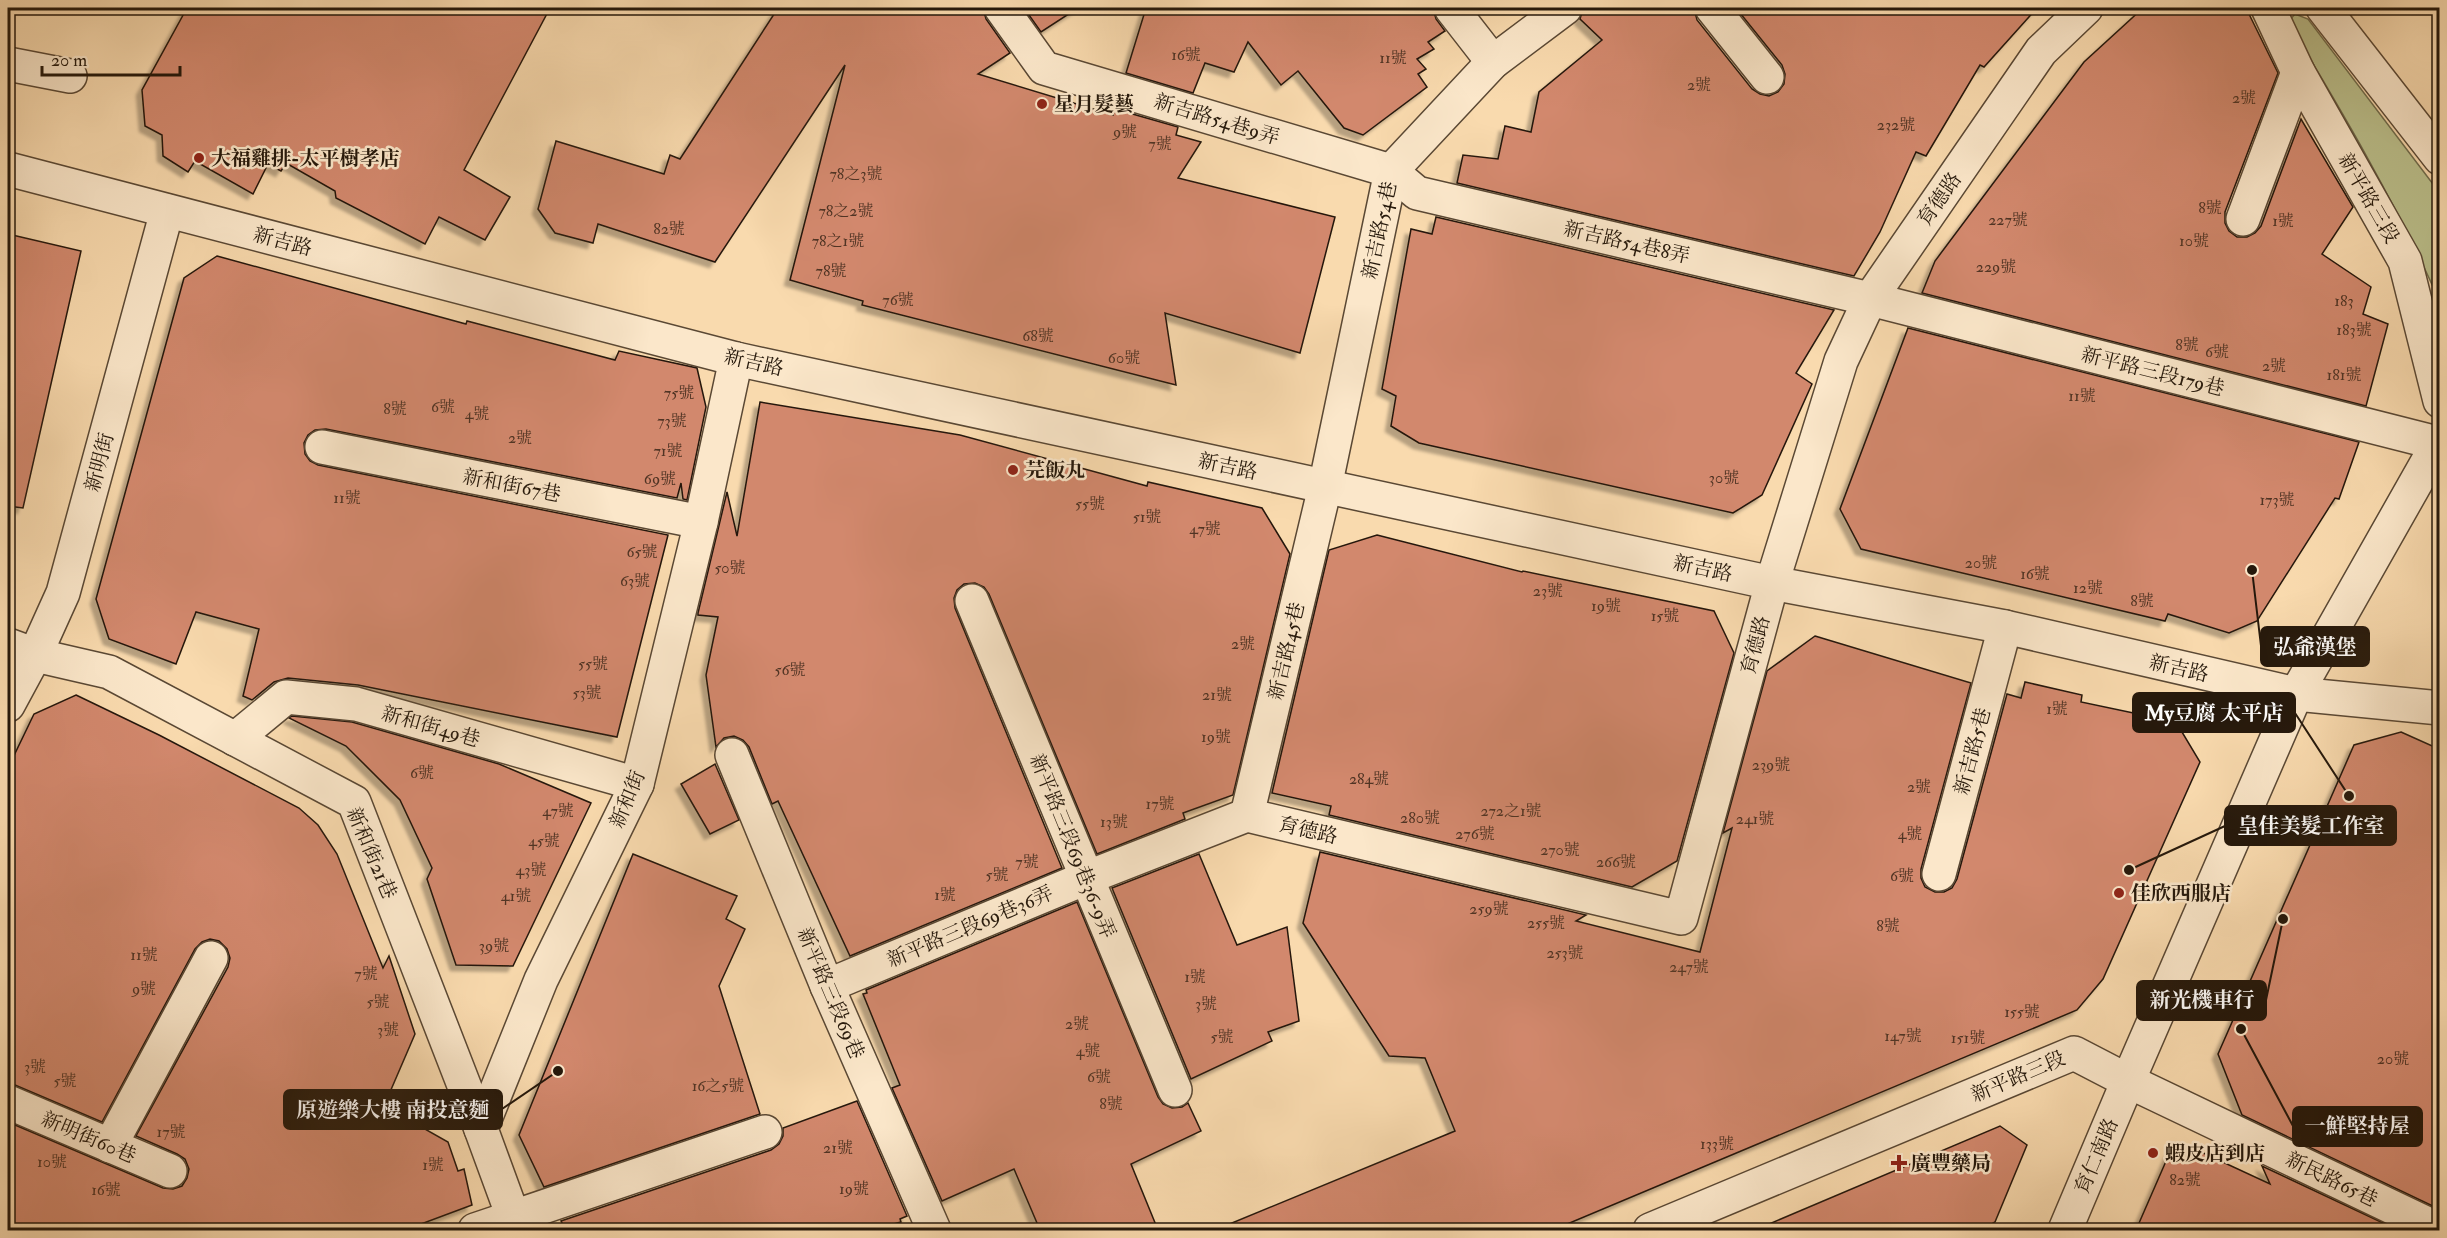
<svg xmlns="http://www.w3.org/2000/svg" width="2447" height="1238" viewBox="0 0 2447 1238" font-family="'IM FELL Double Pica','Noto Serif TC',serif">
	<defs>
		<filter id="shadow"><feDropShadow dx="-5.5" dy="5.5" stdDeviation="1.5" flood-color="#0004"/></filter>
	</defs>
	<rect width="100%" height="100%" fill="#f9daae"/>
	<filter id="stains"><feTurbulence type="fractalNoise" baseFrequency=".00333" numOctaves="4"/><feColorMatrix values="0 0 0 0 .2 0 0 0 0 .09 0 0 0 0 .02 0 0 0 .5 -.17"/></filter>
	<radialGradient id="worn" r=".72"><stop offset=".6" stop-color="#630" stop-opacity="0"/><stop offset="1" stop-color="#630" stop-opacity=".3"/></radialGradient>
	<path fill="#bbc08c" stroke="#706c4c" stroke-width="1.5" d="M2295,14L2308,19L2439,192V300C2396,203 2343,113 2288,22Z"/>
	<g fill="#d2886d" stroke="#25180b" stroke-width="1.5" filter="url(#shadow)">
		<polygon points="187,8 550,8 464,170 510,197 485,240 439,217 425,244 336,198 335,191 286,163 281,171 268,164 253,194 195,161 188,172 163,156 162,135 145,126 142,90"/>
		<polygon points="778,8 983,8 986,19 1010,53 978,74 1113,115 1115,109 1178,127 1176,135 1201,142 1178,178 1335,217 1300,353 1165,313 1176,385 862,305 863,301 790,280 845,65 715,262 598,224 593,243 555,233 538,209 556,141 664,174 670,155 680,159"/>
		<polygon points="1024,8 1078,8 1041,32"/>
		<polygon points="1146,8 1433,8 1436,19 1445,31 1428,42 1434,49 1417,59 1426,69 1418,74 1427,87 1363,135 1344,128 1298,71 1281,85 1248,42 1234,72 1205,63 1193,93 1126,73"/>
		<polygon points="1583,8 1694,8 1697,20 1752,89 1760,94 1769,96 1778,92 1784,84 1785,74 1782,65 1736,8 2037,8 1984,67 1980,65 1926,156 1916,152 1880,232 1854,276 1457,183 1463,155 1498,159 1505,126 1531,132 1539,92 1602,40 1580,19"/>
		<polygon points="2143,8 2246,8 2278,73 2225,212 2225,223 2229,231 2237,237 2247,237 2255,233 2261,226 2301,119 2353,207 2322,254 2371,287 2363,314 2388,324 2366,406 1922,293 1935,261 2084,62"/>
		<polygon points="1436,217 1834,310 1796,373 1812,384 1762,495 1733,513 1419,443 1391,426 1396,396 1382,389 1411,229 1432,234"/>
		<polygon points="8,234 81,251 23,508 8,506"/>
		<polygon points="217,256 466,324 467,321 615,360 619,351 697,368 706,407 687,500 683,499 681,483 677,498 326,429 315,430 308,435 304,443 305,454 310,461 318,465 668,535 617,737 358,685 288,678 274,682 252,700 243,696 259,629 196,612 176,664 109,639 96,599 184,278"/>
		<polygon points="1908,328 2359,442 2339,499 2335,498 2257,621 2229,633 2168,614 2165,621 1861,549 1840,509"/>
		<polygon points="760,402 960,435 1147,486 1148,482 1262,508 1290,554 1233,795 1183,813 1185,819 1097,854 989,594 984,587 975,583 964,584 957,590 954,598 955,608 1062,868 850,956 778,801 772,804 749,747 743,740 734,736 724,738 716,747 706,675 718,617 698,615 698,613 727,492 737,536"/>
		<polygon points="1377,535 1522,572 1523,571 1714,611 1734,653 1677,861 1632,887 1329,815 1331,806 1272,793 1329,550"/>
		<polygon points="1815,636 1971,683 1921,869 1921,878 1925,887 1935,892 1944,892 1952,888 1957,879 2007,694 2021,698 2025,682 2082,695 2081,702 2176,722 2200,762 2103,979 2077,1010 1553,1230 1215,1230 1455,1131 1425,1058 1389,1056 1303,923 1320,852 1586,915 1576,921 1700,952 1732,828 1723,833 1767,671"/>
		<polygon points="76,695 159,735 299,808 318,825 337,854 383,968 389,956 415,1034 384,1106 448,1142 458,1171 464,1169 472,1205 405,1230 8,1230 8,1122 163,1188 173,1189 182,1186 187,1178 189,1169 185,1159 177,1154 136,1136 228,967 230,958 227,949 219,941 210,939 202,942 195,949 102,1122 15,1085 8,1084 8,768 34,714"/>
		<polygon points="292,716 352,722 499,764 591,803 513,966 456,965 427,879 432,868 400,800 346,746 289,718"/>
		<polygon points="2401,732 2439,749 2439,1209 2242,1115 2218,1054 2354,745"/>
		<polygon points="715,764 739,820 710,834 681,784"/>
		<polygon points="633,854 737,896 726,919 745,929 719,986 760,1114 544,1187 519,1135"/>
		<polygon points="1199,854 1237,945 1287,927 1299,1021 1268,1032 1272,1041 1191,1079 1112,888"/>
		<polygon points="1077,902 1158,1097 1163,1104 1172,1108 1182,1107 1188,1103 1201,1131 1131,1164 1158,1230 1040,1230 1014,1169 942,1201 892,1088 900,1085 863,994 867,993 866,990"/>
		<polygon points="857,1101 907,1216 900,1219 901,1222 871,1230 566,1230 561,1221 771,1150 779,1144 783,1136 783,1128"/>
		<polygon points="2000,1126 2027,1145 1995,1222 1982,1230 1755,1230"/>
		<polygon points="2186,1145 2270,1184 2262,1166 2398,1230 2136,1230 2170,1152"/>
	</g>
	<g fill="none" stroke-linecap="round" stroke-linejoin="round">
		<g stroke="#5a4834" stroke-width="36">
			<g id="minor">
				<polyline points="1001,8 1044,68 1391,171 1417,193 1870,299 2437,443"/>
				<polyline points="1451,8 1493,62"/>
				<polyline points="1712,8 1767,77"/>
				<polyline points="2268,8 2298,72 2405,261 2440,401"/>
				<polyline points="2323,8 2440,158"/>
				<polyline points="8,64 70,76"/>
				<polyline points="8,169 736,359 1772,583 2005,627 2296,694 2440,708"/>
				<polyline points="2243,219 2298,72"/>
				<polyline points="322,447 701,522"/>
				<polyline points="972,601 1175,1090"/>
				<polyline points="8,645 35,655 109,672 354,802 481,1129"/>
				<polyline points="8,705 35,655 63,593 167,211"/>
				<polyline points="235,739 286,697 356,704 637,784"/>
				<polyline points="732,755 827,986 934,1230"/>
				<polyline points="1247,815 1681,918 1772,583 1841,361 1870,299 2041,51 2086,8"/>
				<polyline points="1247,815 1325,487 1391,171 1493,62 1565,8"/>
				<polyline points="1939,874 2005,627"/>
				<polyline points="827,986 1086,878 1247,815"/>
				<polyline points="8,1102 170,1171"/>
				<polyline points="110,1146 211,958"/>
				<polyline points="475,1230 765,1132"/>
				<polyline points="518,1230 481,1129 541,980 637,784 701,522 736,359"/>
				<polyline points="1650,1230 2074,1053 2128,1081 2440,1230"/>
				<polyline points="2065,1230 2128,1081 2296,694 2440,440"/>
			</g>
		</g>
		<use href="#minor" stroke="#fbe7ca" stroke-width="33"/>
	</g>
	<g fill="#8f2418" stroke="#fbe7ca" stroke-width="2">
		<circle cx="1042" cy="104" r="6"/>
		<circle cx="199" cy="158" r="6"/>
		<circle cx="1013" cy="470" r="6"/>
		<circle cx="2119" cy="893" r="6"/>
		<circle cx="2153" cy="1153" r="6"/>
		<path d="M1896 1154h6v6h6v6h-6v6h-6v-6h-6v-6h6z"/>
	</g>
	<g text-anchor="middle" stroke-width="5" stroke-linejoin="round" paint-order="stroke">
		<g font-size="16" fill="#503424">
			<text x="1186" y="60">16號</text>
			<text x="1393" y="63">11號</text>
			<text x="1699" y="90">2號</text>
			<text x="2244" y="103">2號</text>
			<text x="1896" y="130">232號</text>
			<text x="1125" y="137">9號</text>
			<text x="1160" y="149">7號</text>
			<text x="856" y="179">78之3號</text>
			<text x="2210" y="213">8號</text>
			<text x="846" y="216">78之2號</text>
			<text x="2008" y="225">227號</text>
			<text x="2283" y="226">1號</text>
			<text x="669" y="234">82號</text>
			<text x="838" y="246">78之1號</text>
			<text x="2194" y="246">10號</text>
			<text x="1996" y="272">229號</text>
			<text x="831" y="276">78號</text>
			<text x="898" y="305">76號</text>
			<text x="2344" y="306">183</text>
			<text x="2354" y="335">183號</text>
			<text x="1038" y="341">68號</text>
			<text x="2187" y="350">8號</text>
			<text x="2217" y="357">6號</text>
			<text x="1124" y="363">60號</text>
			<text x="2274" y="371">2號</text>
			<text x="2344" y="380">181號</text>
			<text x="679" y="398">75號</text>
			<text x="2082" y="401">11號</text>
			<text x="443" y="412">6號</text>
			<text x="395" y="414">8號</text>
			<text x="477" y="419">4號</text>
			<text x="672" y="426">73號</text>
			<text x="520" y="443">2號</text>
			<text x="668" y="456">71號</text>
			<text x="1724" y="483">30號</text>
			<text x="660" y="484">69號</text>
			<text x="347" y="503">11號</text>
			<text x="2277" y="505">173號</text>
			<text x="1090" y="509">55號</text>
			<text x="1147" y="522">51號</text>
			<text x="1205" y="534">47號</text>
			<text x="642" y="557">65號</text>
			<text x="1981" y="568">20號</text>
			<text x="730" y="573">50號</text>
			<text x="2035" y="579">16號</text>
			<text x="635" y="586">63號</text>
			<text x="2088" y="593">12號</text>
			<text x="1548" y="596">23號</text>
			<text x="2142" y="606">8號</text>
			<text x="1606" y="611">19號</text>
			<text x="1665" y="621">15號</text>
			<text x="1243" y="649">2號</text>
			<text x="593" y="669">55號</text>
			<text x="790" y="675">56號</text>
			<text x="587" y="698">53號</text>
			<text x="1217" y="700">21號</text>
			<text x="2057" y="714">1號</text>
			<text x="1216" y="742">19號</text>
			<text x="1771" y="770">239號</text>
			<text x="422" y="778">6號</text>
			<text x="1369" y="784">284號</text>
			<text x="1919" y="792">2號</text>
			<text x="1160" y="809">17號</text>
			<text x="558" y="816">47號</text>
			<text x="1511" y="816">272之1號</text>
			<text x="1420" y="823">280號</text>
			<text x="1755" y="824">241號</text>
			<text x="1114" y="827">13號</text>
			<text x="1475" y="839">276號</text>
			<text x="1910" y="839">4號</text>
			<text x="544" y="846">45號</text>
			<text x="1560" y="855">270號</text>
			<text x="1027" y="867">7號</text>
			<text x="1616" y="867">266號</text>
			<text x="531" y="875">43號</text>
			<text x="997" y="880">5號</text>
			<text x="1902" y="881">6號</text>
			<text x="945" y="900">1號</text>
			<text x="516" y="901">41號</text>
			<text x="1489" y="914">259號</text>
			<text x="1546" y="928">255號</text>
			<text x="1888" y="931">8號</text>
			<text x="494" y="951">39號</text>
			<text x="1565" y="958">253號</text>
			<text x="144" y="960">11號</text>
			<text x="1689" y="972">247號</text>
			<text x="366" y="979">7號</text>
			<text x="1195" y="982">1號</text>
			<text x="144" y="994">9號</text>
			<text x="378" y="1007">5號</text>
			<text x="1206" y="1009">3號</text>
			<text x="2022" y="1017">155號</text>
			<text x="1077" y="1029">2號</text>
			<text x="388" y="1035">3號</text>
			<text x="1903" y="1041">147號</text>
			<text x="1222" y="1042">5號</text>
			<text x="1968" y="1043">151號</text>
			<text x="1088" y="1056">4號</text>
			<text x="2393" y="1064">20號</text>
			<text x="35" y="1072">3號</text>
			<text x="1099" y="1082">6號</text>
			<text x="65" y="1086">5號</text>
			<text x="718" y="1091">16之5號</text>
			<text x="1111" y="1109">8號</text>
			<text x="171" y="1137">17號</text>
			<text x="1717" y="1149">133號</text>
			<text x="838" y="1153">21號</text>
			<text x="52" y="1167">10號</text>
			<text x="433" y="1170">1號</text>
			<text x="2185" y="1185">82號</text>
			<text x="854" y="1194">19號</text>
			<text x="106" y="1195">16號</text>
		</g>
		<g font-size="20" font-weight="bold" fill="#25180b" stroke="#fbe7ca" text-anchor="start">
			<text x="1054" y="111">星月髮藝</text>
			<text x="211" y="165">大福雞排-太平樹孝店</text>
			<text x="1025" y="477">芫飯丸</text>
			<text x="2131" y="900">佳欣西服店</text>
			<text x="2165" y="1160">蝦皮店到店</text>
			<text x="1911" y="1170">廣豐藥局</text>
		</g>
		<g font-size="20" fill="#25180b" stroke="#fbe7ca">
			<text transform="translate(1217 119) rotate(17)" y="7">新吉路54巷9弄</text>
			<text transform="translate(2369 198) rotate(60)" y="7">新平路三段</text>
			<text transform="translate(1939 199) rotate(-55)" y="7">育德路</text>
			<text transform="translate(1379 230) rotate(-78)" y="7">新吉路54巷</text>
			<text transform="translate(283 241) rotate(15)" y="7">新吉路</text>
			<text transform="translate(1627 242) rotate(13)" y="7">新吉路54巷8弄</text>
			<text transform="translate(754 362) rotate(13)" y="7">新吉路</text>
			<text transform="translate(2153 371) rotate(14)" y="7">新平路三段179巷</text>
			<text transform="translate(99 462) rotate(-75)" y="7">新明街</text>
			<text transform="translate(1228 466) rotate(12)" y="7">新吉路</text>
			<text transform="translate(512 485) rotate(11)" y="7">新和街67巷</text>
			<text transform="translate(1703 568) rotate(12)" y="7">新吉路</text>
			<text transform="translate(1755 645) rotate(-75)" y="7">育德路</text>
			<text transform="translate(1286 651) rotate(-77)" y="7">新吉路45巷</text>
			<text transform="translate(2179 668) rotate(13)" y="7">新吉路</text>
			<text transform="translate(431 726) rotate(16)" y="7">新和街49巷</text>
			<text transform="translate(1972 751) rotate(-75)" y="7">新吉路5巷</text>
			<text transform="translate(627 799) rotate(-67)" y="7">新和街</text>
			<text transform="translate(1308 830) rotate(13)" y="7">育德路</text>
			<text transform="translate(1073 846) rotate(68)" y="7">新平路三段69巷36-9弄</text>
			<text transform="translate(372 853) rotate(67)" y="7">新和街21巷</text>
			<text transform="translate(970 926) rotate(-23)" y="7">新平路三段69巷36弄</text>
			<text transform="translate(831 993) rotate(67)" y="7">新平路三段69巷</text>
			<text transform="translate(2018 1076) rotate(-23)" y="7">新平路三段</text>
			<text transform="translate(89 1137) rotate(23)" y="7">新明街60巷</text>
			<text transform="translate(2096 1156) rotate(-67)" y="7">育仁南路</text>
			<text transform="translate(2332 1179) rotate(26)" y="7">新民路65巷</text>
		</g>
	</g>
	<path fill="none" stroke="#25180b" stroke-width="2" d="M2252 570L2261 646M2349 796L2295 713M2129 870L2225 826M2283 919L2266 1000M558 1071L502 1109M2241 1029L2293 1126"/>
	<g fill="#25180b" stroke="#fbe7ca" stroke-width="2">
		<circle cx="2252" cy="570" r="6"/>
		<circle cx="2349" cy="796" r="6"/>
		<circle cx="2129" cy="870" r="6"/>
		<circle cx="2283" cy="919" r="6"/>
		<circle cx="558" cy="1071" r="6"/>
		<circle cx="2241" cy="1029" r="6"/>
	</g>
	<g fill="#25180b" stroke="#25180b" stroke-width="2">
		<rect x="2261" y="627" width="108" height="39" rx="6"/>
		<rect x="2133" y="693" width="162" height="39" rx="6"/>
		<rect x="2225" y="806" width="171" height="39" rx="6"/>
		<rect x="2137" y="981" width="129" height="39" rx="6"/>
		<rect x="284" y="1090" width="218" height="39" rx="6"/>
		<rect x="2293" y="1107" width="129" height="39" rx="6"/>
	</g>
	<g font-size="21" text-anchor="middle" font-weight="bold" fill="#fff">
		<text x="2315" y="654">弘爺漢堡</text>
		<text x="2214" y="720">My豆腐 太平店</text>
		<text x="2311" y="833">皇佳美髮工作室</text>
		<text x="2202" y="1007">新光機車行</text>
		<text x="393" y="1117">原遊樂大樓 南投意麵</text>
		<text x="2357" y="1133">一鮮堅持屋</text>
	</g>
	<rect width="2447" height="1238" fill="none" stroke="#f9daae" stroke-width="30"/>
	<rect x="9" y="9" width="2429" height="1220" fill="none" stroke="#25180b" stroke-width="3"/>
	<rect x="15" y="15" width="2417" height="1208" fill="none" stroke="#25180b" stroke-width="1.5"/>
	<path d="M42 66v9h138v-9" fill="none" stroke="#25180b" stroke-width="3"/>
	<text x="51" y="66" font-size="18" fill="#25180b" stroke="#fbe7ca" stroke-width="4.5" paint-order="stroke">20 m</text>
	<rect width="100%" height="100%" filter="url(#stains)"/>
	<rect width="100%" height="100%" fill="url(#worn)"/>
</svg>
